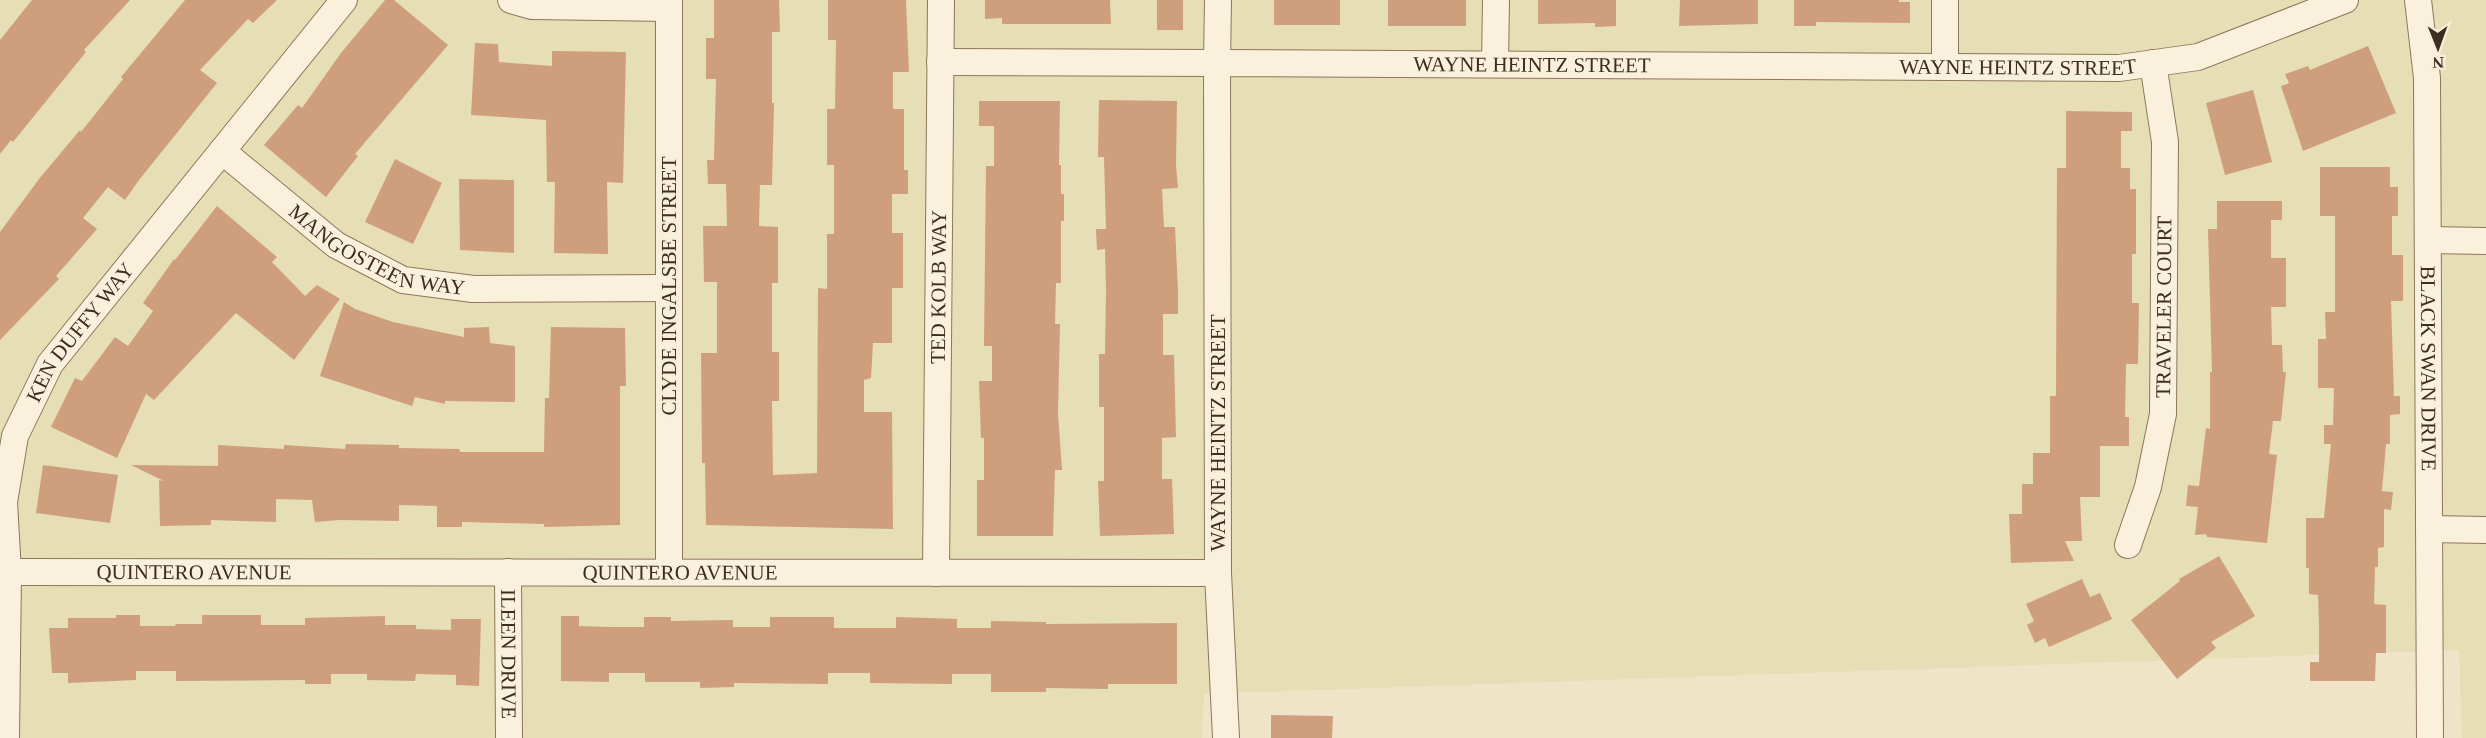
<svg xmlns="http://www.w3.org/2000/svg" width="2486" height="738" viewBox="0 0 2486 738" font-family="Georgia,serif">
	<rect width="100%" height="100%" fill="#f0e4c8"/>
	<polygon fill="#e6deb5" points="0,0 2486,0 2486,738 2462,738 2459,650 1204,694 1202,738 0,738"/>
	<g fill="#cf9f7d">
		<polygon points="32,0 130,0 84,50 86,52 13,142 11,140 0,154 0,40"/>
		<polygon points="185,0 277,0 253,23 248,19 200,70 217,83 139,180 125,200 108,187 83,218 97,229 56,276 59,279 0,340 0,232 39,179 80,130 81,132 123,79 121,77"/>
		<polygon points="385,0 394,0 448,45 355,154 358,156 326,197 264,145 298,105 302,108 341,53"/>
		<polygon points="714,0 779,0 780,32 772,32 772,103 774,103 772,185 760,185 759,226 778,227 778,283 772,283 772,352 779,352 779,401 772,401 773,475 817,473 818,288 827,289 827,234 834,234 834,165 827,165 827,109 835,109 836,40 828,40 828,0 906,0 909,72 893,72 893,109 904,109 904,170 908,170 908,194 892,194 892,233 903,233 903,288 892,288 892,343 873,343 871,378 864,380 864,412 892,412 893,529 706,525 705,463 702,463 701,353 717,353 717,282 704,282 703,226 727,226 726,184 708,184 707,160 714,160 716,79 706,79 706,38 714,38"/>
		<polygon points="985,0 1110,0 1111,24 1002,24 1002,18 985,19"/>
		<rect x="1157" y="0" width="26" height="30"/>
		<rect x="1274" y="0" width="66" height="25"/>
		<rect x="1388" y="0" width="78" height="26"/>
		<polygon points="1538,0 1616,0 1616,26 1595,27 1595,23 1538,24"/>
		<polygon points="1680,0 1758,0 1758,24 1679,26"/>
		<polygon points="1794,0 1899,0 1899,2 1910,2 1910,23 1816,22 1816,26 1794,26"/>
		<polygon points="475,43 498,44 499,62 552,66 552,51 626,52 623,183 607,182 608,254 554,253 555,182 547,182 546,120 471,115"/>
		<polygon points="2368,46 2396,113 2303,151 2281,86 2289,83 2285,74 2308,66 2310,70"/>
		<polygon points="2253,90 2272,162 2225,175 2206,103"/>
		<polygon points="1099,100 1177,101 1176,165 1178,188 1162,189 1164,227 1175,227 1178,290 1178,314 1163,314 1163,355 1174,355 1176,437 1162,438 1162,479 1172,479 1174,534 1100,536 1098,481 1104,481 1104,407 1099,407 1099,354 1105,354 1106,290 1105,249 1097,250 1096,229 1106,229 1104,157 1098,157"/>
		<polygon points="979,101 1060,101 1059,165 1061,165 1061,194 1064,194 1064,221 1061,221 1061,283 1056,283 1055,324 1060,324 1058,413 1062,470 1055,470 1053,536 977,536 977,480 984,480 984,438 981,438 979,381 992,381 992,346 984,346 986,166 994,166 994,126 979,126"/>
		<polygon points="2066,111 2132,112 2132,131 2121,131 2121,168 2130,168 2130,189 2136,189 2136,254 2132,254 2132,303 2139,303 2138,364 2126,364 2125,417 2129,417 2129,446 2100,446 2100,497 2080,497 2082,541 2065,541 2074,561 2011,563 2009,514 2022,514 2022,484 2033,484 2033,453 2050,453 2050,396 2056,396 2057,168 2066,168"/>
		<polygon points="395,159 442,183 413,244 365,222"/>
		<polygon points="2320,167 2390,167 2390,187 2398,187 2398,216 2392,216 2392,255 2403,255 2403,301 2391,301 2394,396 2400,396 2400,414 2390,415 2390,444 2386,444 2382,491 2393,492 2391,510 2384,509 2384,547 2378,548 2378,567 2375,567 2374,604 2386,605 2386,653 2376,653 2375,681 2310,681 2310,662 2319,662 2319,624 2318,595 2309,594 2309,568 2306,568 2306,518 2324,518 2331,444 2324,444 2324,425 2333,425 2334,388 2318,388 2318,339 2326,339 2325,312 2335,312 2335,216 2320,216"/>
		<polygon points="459,179 514,180 514,253 460,250"/>
		<polygon points="2217,201 2282,201 2282,220 2271,220 2271,258 2286,258 2286,307 2271,307 2272,345 2282,345 2283,372 2286,372 2281,421 2273,421 2269,454 2277,455 2267,543 2207,537 2206,534 2195,535 2198,507 2186,506 2188,485 2199,486 2206,428 2210,429 2210,372 2212,372 2208,229 2217,229"/>
		<polygon points="217,206 277,257 272,262 305,296 317,285 340,299 294,360 236,313 154,400 146,394 117,458 51,427 75,378 82,381 115,337 128,346 153,311 143,303 174,259 175,260"/>
		<polygon points="344,302 355,309 393,322 464,337 464,328 489,327 490,343 515,346 515,402 445,401 445,404 415,397 412,406 320,376"/>
		<polygon points="551,327 625,328 626,386 620,386 620,525 544,527 544,524 462,522 462,527 437,527 437,506 399,505 399,521 340,520 315,522 312,500 276,499 276,522 211,520 211,525 160,526 159,480 164,481 131,465 218,466 218,445 284,449 284,445 345,449 346,444 399,445 399,448 459,449 460,452 544,452 545,398 549,398"/>
		<polygon points="43,465 118,475 110,523 36,513"/>
		<polygon points="2219,556 2255,616 2211,642 2216,648 2177,679 2131,620 2180,581 2179,579"/>
		<polygon points="2082,579 2090,597 2100,593 2112,619 2049,647 2045,638 2035,643 2027,625 2034,621 2026,604"/>
		<polygon points="116,615 140,615 140,626 176,626 175,624 202,624 202,615 261,615 261,625 305,625 305,618 385,616 385,625 416,625 416,629 451,630 451,619 481,619 479,686 456,685 456,675 416,674 415,681 367,680 367,674 331,674 331,684 305,684 305,680 176,681 176,671 136,671 136,680 68,683 68,673 52,673 49,628 68,628 68,618 116,618"/>
		<polygon points="561,616 579,616 579,626 610,627 644,627 644,617 671,617 671,621 733,620 733,627 770,627 770,617 834,617 834,628 896,628 896,617 957,619 957,628 991,628 991,621 1046,622 1046,624 1177,623 1177,684 1108,684 1108,689 1046,688 1046,692 991,692 991,674 952,674 952,684 870,683 870,673 828,673 828,684 734,683 734,687 700,688 700,682 645,682 645,673 609,673 609,682 561,681"/>
		<polygon points="1271,715 1333,716 1332,738 1271,738"/>
	</g>
	<g fill="none" stroke-linecap="round" stroke-linejoin="round">
		<g stroke="#8d765c" stroke-width="28">
			<g id="minor">
				<polyline points="511,0 532,6 669,8"/>
				<polyline points="669,0 669,572"/>
				<path id="s1" d="M2418,0L2427,78L2430,738"/>
				<polyline points="940,62 1217,63 1218,0"/>
				<polyline points="1495,64 1496,0"/>
				<polyline points="1945,67 1945,0"/>
				<path id="s2" d="M222,151L336,245L403,280L473,289L669,288"/>
				<polyline points="2428,240 2486,241"/>
				<polyline points="2429,529 2486,530"/>
				<path id="s3" d="M2128,545L2148,487L2163,414L2165,142L2153,63"/>
				<path id="s4" d="M0,572L1218,573L1226,738"/>
				<path id="s5" d="M508,572L509,738"/>
				<path id="s6" d="M936,573L941,0"/>
				<path id="s7" d="M1218,573L1217,63L2119,68L2198,57L2345,0"/>
				<path id="s8" d="M6,738L8,572L4,502L15,436L50,364L344,0"/>
			</g>
		</g>
		<use href="#minor" stroke="#faf1dc" stroke-width="26"/>
	</g>
	<g text-anchor="middle" stroke-width="5" stroke-linejoin="round" paint-order="stroke">
		<g font-size="21" fill="#3d2e20" stroke="#f7eed8">
			<text dy="7" stroke="none"><textPath href="#s7" startOffset="825">WAYNE HEINTZ STREET</textPath></text>
			<text dy="7" stroke="none"><textPath href="#s7" startOffset="1311">WAYNE HEINTZ STREET</textPath></text>
			<text dy="7" stroke="none"><textPath href="#s2" startOffset="188">MANGOSTEEN WAY</textPath></text>
			<text transform="translate(669 286) rotate(-90)" y="7">CLYDE INGALSBE STREET</text>
			<text dy="7" stroke="none"><textPath href="#s6" startOffset="286">TED KOLB WAY</textPath></text>
			<text dy="7" stroke="none"><textPath href="#s3" startOffset="243">TRAVELER COURT</textPath></text>
			<text dy="7" stroke="none"><textPath href="#s8" startOffset="426">KEN DUFFY WAY</textPath></text>
			<text dy="7" stroke="none"><textPath href="#s1" startOffset="369">BLACK SWAN DRIVE</textPath></text>
			<text transform="translate(1218 433) rotate(-90)" y="7">WAYNE HEINTZ STREET</text>
			<text dy="7" stroke="none"><textPath href="#s4" startOffset="194">QUINTERO AVENUE</textPath></text>
			<text dy="7" stroke="none"><textPath href="#s4" startOffset="680">QUINTERO AVENUE</textPath></text>
			<text dy="7" stroke="none"><textPath href="#s5" startOffset="82">ILEEN DRIVE</textPath></text>
		</g>
	</g>
	<g transform="translate(2438 48) rotate(179)" stroke="#f7eed8" stroke-width="4.5" paint-order="stroke">
	<path d="M0-4.5L10 22L0 15L-10 22Z" fill="#3d2e20"/>
	<text y="-9" font-size="16" font-weight="bold" text-anchor="middle" fill="#3d2e20">N</text>
	</g>
</svg>
